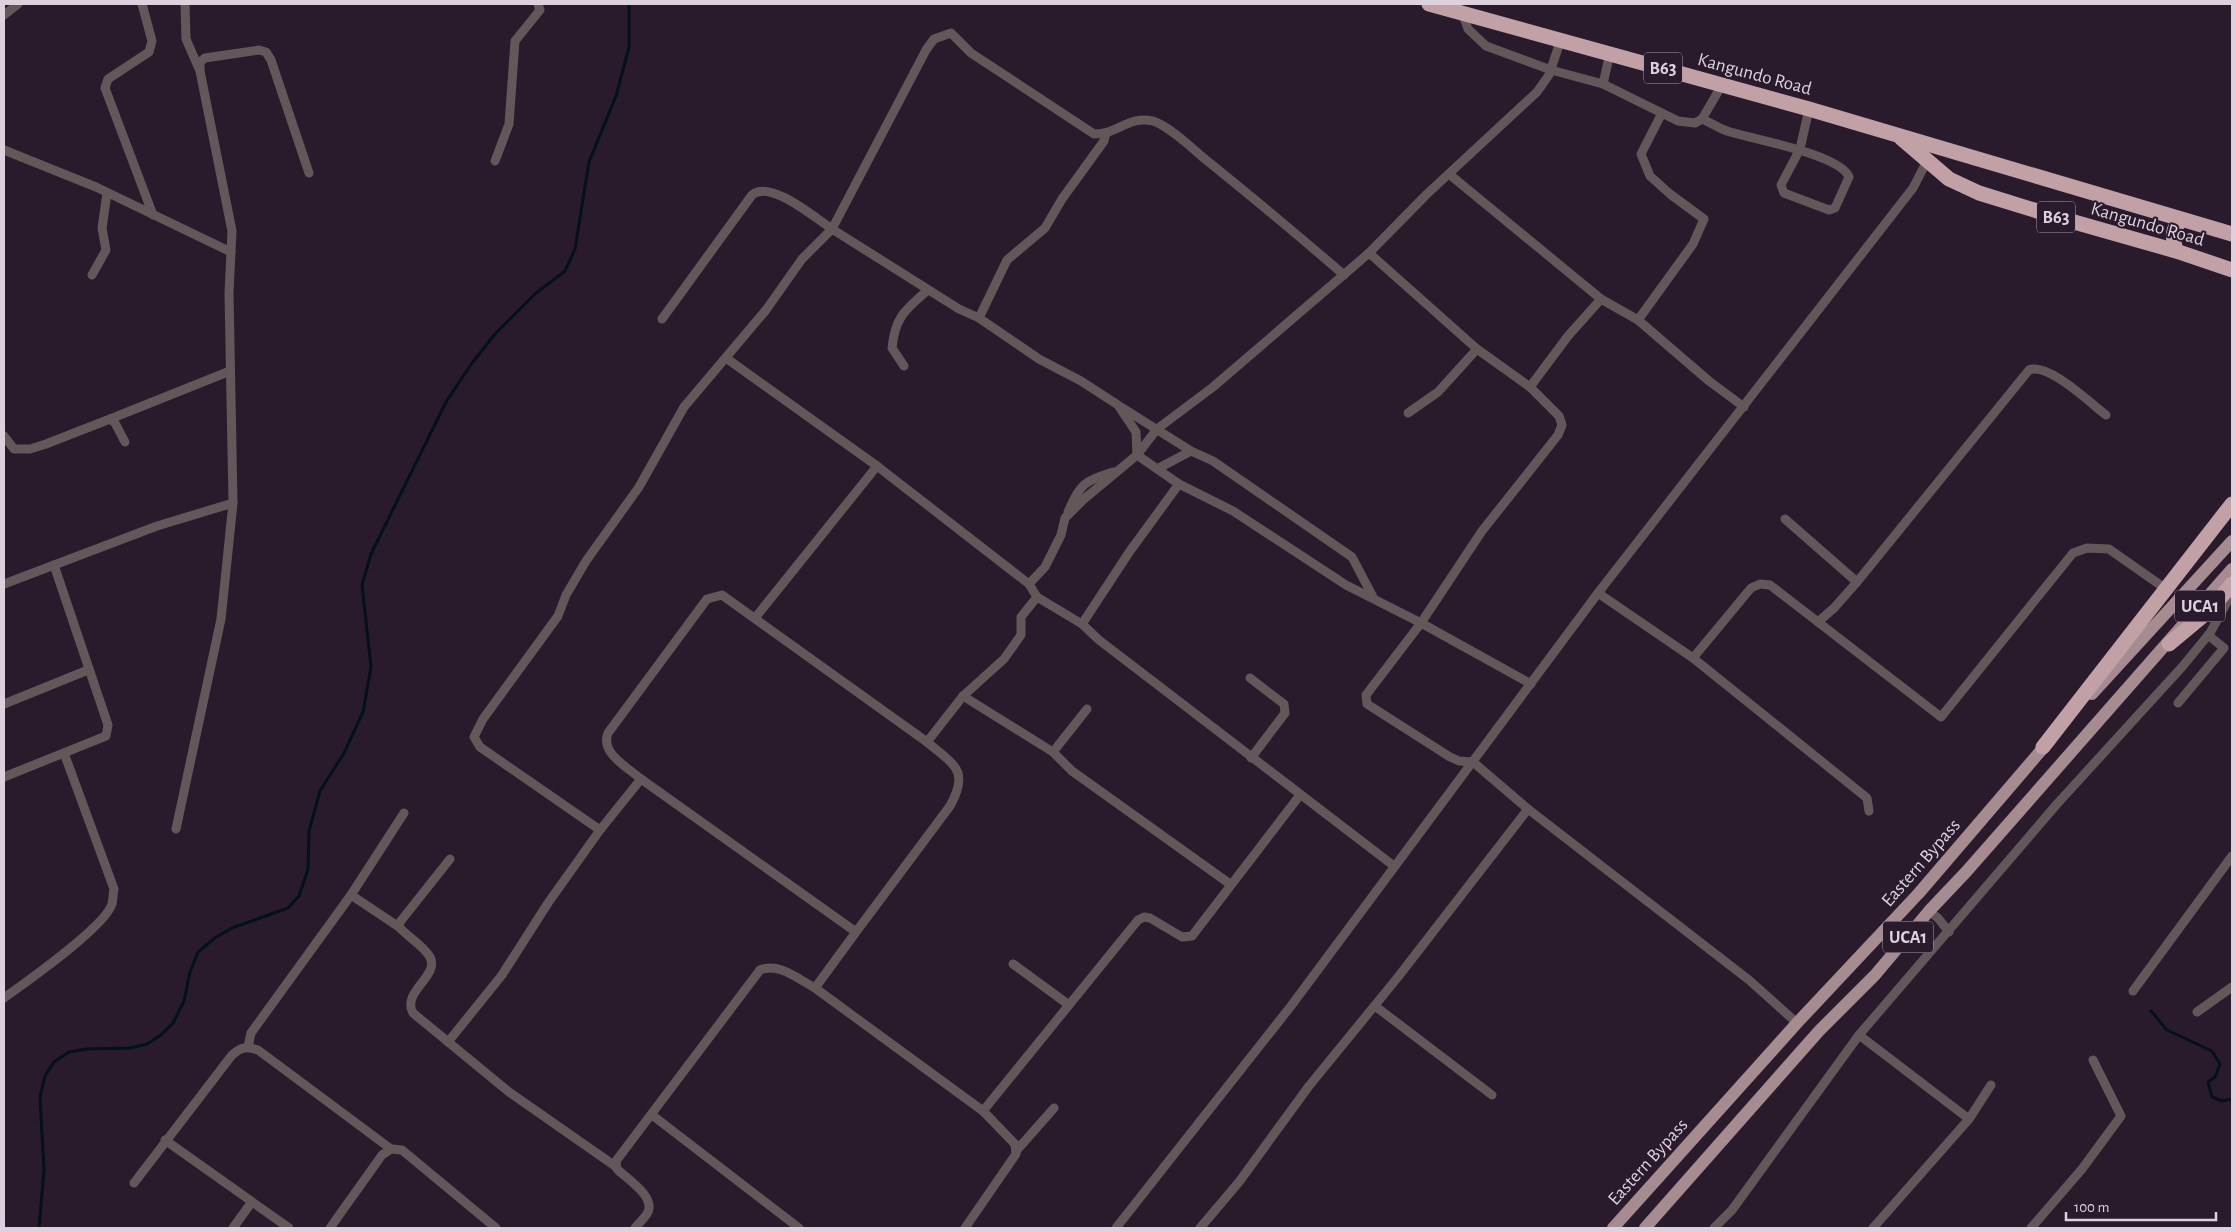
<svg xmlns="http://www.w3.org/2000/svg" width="2236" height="1232" viewBox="0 0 2236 1232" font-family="'Alegreya Sans',sans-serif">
	<rect width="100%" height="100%" fill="#2a1b2c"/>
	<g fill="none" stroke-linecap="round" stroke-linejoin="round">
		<g stroke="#02111c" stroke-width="3">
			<polyline points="2151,1011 2167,1030 2212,1051 2220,1064 2215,1077 2208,1082 2212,1097 2222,1101 2232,1099"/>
			<polyline points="39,1228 44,1170 40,1097 45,1076 54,1062 69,1052 86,1049 130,1048 147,1044 161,1035 173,1023 184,1001 190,972 198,952 215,938 232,928 288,908 299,896 308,869 309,831 320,791 344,753 363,712 371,667 362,585 371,554 446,402 472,363 495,334 536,293 565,271 575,249 589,162 616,96 629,47 629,4"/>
		</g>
		<g stroke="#645759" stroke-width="9">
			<polyline points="142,4 152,41 149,52 108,79 105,88 153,215"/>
			<polyline points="185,4 186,39 200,71"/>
			<polyline points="1462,12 1468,29 1486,46 1551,70 1603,84 1678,121 1695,123 1702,119 1722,85"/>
			<polyline points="4,15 18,4"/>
			<polyline points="1561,39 1549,75 1537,92 1427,194 1369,253 1477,349 1530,387 1559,416 1562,425 1558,435 1482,531 1421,623 1366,695 1367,704 1450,757 1459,761 1473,762 1528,809 1749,980 1797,1023"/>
			<polyline points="1603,84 1610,53"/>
			<path d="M1702,119C1711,123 1719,128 1727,131C1751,139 1840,154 1849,177L1835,208L1829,210L1784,193L1781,185L1800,149L1809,109"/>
			<polyline points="4,150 96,187 231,252"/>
			<polyline points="495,161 509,124 515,41 540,10 538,4"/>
			<polyline points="1449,174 1601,299 1568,336 1530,387"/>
			<polyline points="92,275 106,250 102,228 107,193"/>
			<polyline points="1601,299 1638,320 1709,381 1744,407"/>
			<polyline points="979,318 1007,260 1045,228 1062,199 1104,141 1106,133"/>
			<path d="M662,319L752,195C770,179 815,218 832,229L926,50L934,39L951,33L971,53L1094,134C1116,135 1130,115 1153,121C1169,126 1192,148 1205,159C1252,197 1298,235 1344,275"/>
			<polyline points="1638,320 1693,244 1704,219 1670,194 1650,176 1641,154 1662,113"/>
			<polyline points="726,358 877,466 1029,584 1037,597 1021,617 1021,635 1004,659 963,696 927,742"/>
			<path d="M904,366L892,348C895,317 905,310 928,290"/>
			<polyline points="1121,407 1191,451"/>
			<polyline points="1408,413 1438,392 1477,349"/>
			<polyline points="110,419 230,371"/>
			<polyline points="4,436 14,449 30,449 46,444 110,419 115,423 125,442"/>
			<polyline points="1157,469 1191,451 1213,461 1352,557 1373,597"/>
			<path d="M1068,512C1081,483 1083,482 1113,472"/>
			<polyline points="1785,519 1857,582"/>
			<polyline points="4,584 157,526 233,503"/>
			<polyline points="1029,584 1045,567 1061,535 1065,518 1084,499 1137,455 1157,429 1213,387 1369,253"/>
			<polyline points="1598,593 1693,658 1751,588 1760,584 1770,585 1941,717 2073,553 2087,548 2109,549 2166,589"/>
			<polyline points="1037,597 1082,624 1099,640 1394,866"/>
			<polyline points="755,618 877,466"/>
			<path d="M1818,622L1834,608L1857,582L2029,370C2048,362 2090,403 2106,415"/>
			<polyline points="1082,624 1130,551 1179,484"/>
			<polyline points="1693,658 1867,798 1869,811"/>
			<polyline points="1250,678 1284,704 1285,713 1251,758"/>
			<polyline points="963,696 1053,752 1072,771 1230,884"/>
			<polyline points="2178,703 2224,648 2208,635"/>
			<polyline points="4,704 88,670"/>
			<polyline points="1053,752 1087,709"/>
			<polyline points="4,777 106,736 108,725 54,565"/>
			<polyline points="176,829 221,619 233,503 229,293 232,231 200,71 200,62 205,58 259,50 266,52 271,60 309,173"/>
			<polyline points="600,830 480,747 474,737 483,719 558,616 566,595 586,561 639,487 684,407 766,310 802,259 832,229 959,309 979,318 1039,359 1081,381 1118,405 1136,432 1137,455 1179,484 1233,511 1346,585 1421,623 1531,684"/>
			<path d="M450,859L400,922L399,927C408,937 424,946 430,957C440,976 401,992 413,1013L509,1092L615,1166"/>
			<polyline points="351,895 399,927"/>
			<polyline points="1929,911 1938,918 1949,932"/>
			<polyline points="1013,964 1069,1005"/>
			<polyline points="815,988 983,1111 1138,920 1144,917 1150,918 1182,937 1192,936 1300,795"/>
			<polyline points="2133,991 2232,856"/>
			<path d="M4,998C26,982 105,927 112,904C113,900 113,894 114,889L64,753"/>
			<polyline points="1375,1006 1492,1095"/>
			<polyline points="2197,1012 2232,987"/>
			<polyline points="1859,1035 1969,1119 1873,1228"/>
			<polyline points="448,1042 502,975 548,903 600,830 641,779"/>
			<polyline points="248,1047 251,1033 351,895 404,813"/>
			<polyline points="652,1115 799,1228"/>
			<polyline points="1969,1119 1991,1085"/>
			<polyline points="165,1140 289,1228"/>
			<polyline points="1017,1150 1054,1108"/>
			<path d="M134,1183L232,1055C241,1047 246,1046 258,1050L391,1149"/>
			<polyline points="233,1228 251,1203"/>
			<polyline points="330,1228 382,1155 391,1149 402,1150 496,1228"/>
			<path d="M635,1228C639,1223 645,1218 648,1212C655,1196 627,1179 617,1169L616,1161L760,970C779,962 798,979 815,988L856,932L641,779C627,767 600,753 608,733L707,599L722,595L927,742C954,765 970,770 950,806L856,932"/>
			<polyline points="965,1228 1016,1154 1015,1144 983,1111"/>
			<polyline points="1116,1228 1291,1006 1598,593 1913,188 1927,161"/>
			<polyline points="1200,1228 1239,1182 1309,1086 1398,977 1528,809"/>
			<polyline points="1714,1228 1732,1210 1859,1035 2057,804 2182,667 2210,633 2232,593"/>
			<polyline points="2031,1228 2082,1169 2121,1116 2093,1060"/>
		</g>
		<g stroke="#a68c91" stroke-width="12">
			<polyline points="2092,694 2232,541"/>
			<polyline points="1613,1228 1797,1023 1919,893 2050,740"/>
			<polyline points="1645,1228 1819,1031 1875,975 1929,911 1966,872 2232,569"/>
		</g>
		<g stroke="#c1a1a6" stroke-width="15">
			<polyline points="1429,4 1809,109 2232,234"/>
			<polyline points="1901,138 1949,179 1979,193 2060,218 2176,251 2232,270"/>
			<path d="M2176,251C2173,238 2170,229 2182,220"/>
			<polyline points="2169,644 2211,609 2232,584"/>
			<polyline points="2043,747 2232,504"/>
		</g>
	</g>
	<g text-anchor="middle" stroke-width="4" stroke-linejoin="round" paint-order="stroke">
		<g fill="#2a1b2c" stroke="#a79aa8" stroke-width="1">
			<rect x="1644" y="52.5" width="38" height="31" rx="4"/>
			<rect x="2037" y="201.5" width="38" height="31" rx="4"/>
			<rect x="2175" y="590.5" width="50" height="31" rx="4"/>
			<rect x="1883" y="921.5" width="50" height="31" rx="4"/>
		</g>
		<g font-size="18" font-weight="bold" fill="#dcd1dd">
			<text x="1663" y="74">B63</text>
			<text x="2056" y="223">B63</text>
			<text x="2200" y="612">UCA1</text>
			<text x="1908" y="943">UCA1</text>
		</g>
		<g font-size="19" fill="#dcd1dd" stroke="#2a1b2c">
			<text transform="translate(1755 73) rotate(15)" y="7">Kangundo Road</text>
			<text transform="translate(2148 223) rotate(16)" y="7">Kangundo Road</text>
			<text transform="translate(1920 862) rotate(-49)" y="7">Eastern Bypass</text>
			<text transform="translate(1647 1161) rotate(-48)" y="7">Eastern Bypass</text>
		</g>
	</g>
	<rect width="2236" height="1232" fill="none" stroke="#dcd1dd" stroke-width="10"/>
	<path d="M2066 1212v8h150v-8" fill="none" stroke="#dcd1dd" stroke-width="2.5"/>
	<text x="2074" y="1212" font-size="15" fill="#dcd1dd" stroke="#2a1b2c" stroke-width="4" paint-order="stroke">100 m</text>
</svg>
